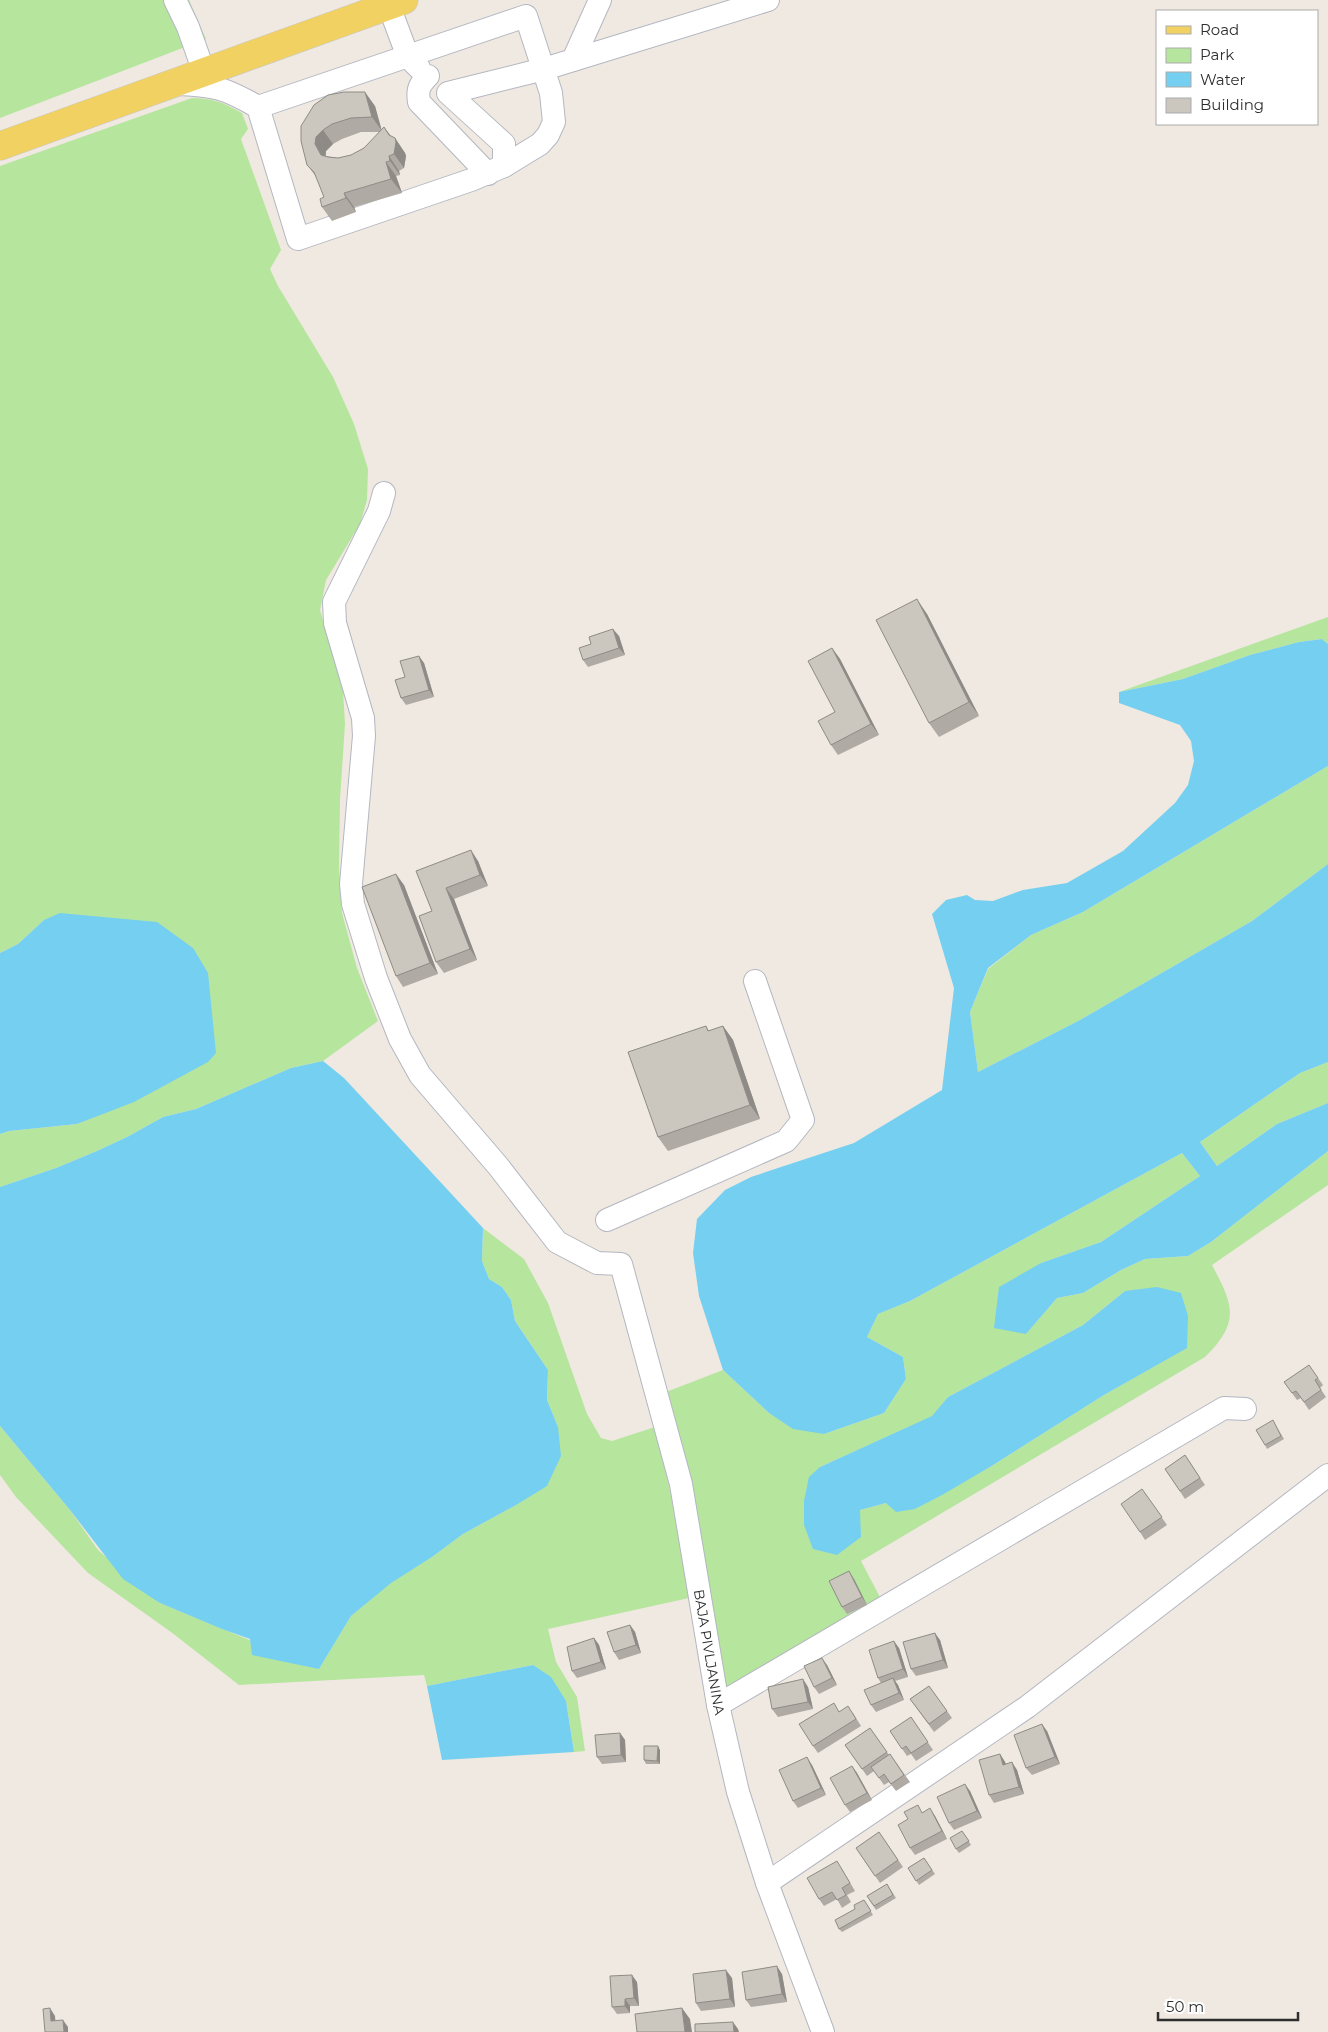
<svg xmlns="http://www.w3.org/2000/svg" width="1328" height="2032" viewBox="0 0 1328 2032" font-family="Montserrat,sans-serif">
	<rect width="100%" height="100%" fill="#efe9e1"/>
	<g fill="#b6e59e" fill-rule="evenodd">
		<polygon points="0,0 189,0 206,39 0,118"/>
		<path d="M192,98C213,98 224,103 242,113L248,129L241,139L281,250L270,269L278,286L333,377L354,424L368,469L367,500L360,524L326,580L320,610L343,690L345,724L340,799L339,868L342,913L357,968L378,1021L323,1061L291,1068L196,1109L163,1117L129,1136L97,1151L56,1168L0,1187V1134L9,1131L77,1124L104,1113L44,920L18,944L0,953V166Z"/>
		<polygon points="1328,617 1328,644 1322,639 1299,642 1250,655 1183,679 1119,692"/>
		<polygon points="1328,766 1328,864 1252,921 1080,1020 978,1072 970,1012 988,969 1031,935 1083,912"/>
		<polygon points="1328,1062 1328,1103 1277,1124 1217,1166 1200,1142 1300,1073"/>
		<path d="M1328,1151V1185L1212,1265C1234,1306 1240,1322 1205,1357L861,1561L882,1601L726,1692L666,1392L723,1370L769,1413L824,1434L884,1413L906,1379L903,1357L867,1337L878,1314L910,1301L1182,1153L1200,1176L1101,1242L1041,1263L1026,1334L1057,1298L1083,1293L1121,1270L1145,1259L1188,1256L1211,1242ZM1125,1291L1186,1348L1104,1395L990,1467L915,1509L886,1503L860,1510L820,1467L933,1416L948,1397L1083,1325Z"/>
		<polygon points="483,1228 524,1259 548,1303 587,1414 601,1438 612,1441 655,1427 671,1495 689,1598 548,1629 556,1662 577,1697 585,1751 574,1752 566,1701 533,1665 427,1686 424,1675 239,1685 171,1632 88,1573 16,1497 0,1475 0,1426 70,1510 98,1550 160,1603 319,1669 351,1616 391,1582 432,1557 463,1534 516,1505 558,1427 547,1400 548,1370 515,1321 511,1300 502,1287 489,1279 482,1261"/>
	</g>
	<g fill="#75cff0">
		<polygon points="1322,639 1328,644 1328,766 1083,912 1031,935 988,968 970,1012 978,1072 1080,1020 1252,921 1328,864 1328,1062 1300,1073 1200,1142 1217,1166 1277,1124 1328,1103 1328,1151 1211,1242 1188,1256 1145,1259 1121,1270 1083,1293 1057,1298 1026,1334 994,1328 999,1287 1041,1263 1101,1242 1200,1176 1182,1153 910,1301 878,1314 867,1337 903,1357 906,1379 884,1413 824,1434 793,1429 769,1413 723,1370 699,1296 693,1253 697,1219 725,1190 751,1177 854,1143 942,1090 954,988 932,914 946,900 967,895 975,900 993,901 1023,890 1067,883 1123,851 1175,803 1188,785 1194,761 1191,741 1180,725 1119,703 1119,692 1183,679 1250,655 1299,642"/>
		<polygon points="60,913 157,922 193,948 208,973 216,1053 208,1062 134,1102 77,1124 9,1131 0,1134 0,953 18,944 44,920"/>
		<polygon points="323,1061 344,1078 483,1228 482,1261 489,1279 502,1287 511,1300 515,1321 548,1370 547,1400 558,1427 561,1456 547,1486 516,1505 463,1534 432,1557 391,1583 351,1616 319,1669 252,1655 250,1639 222,1629 160,1603 123,1579 70,1510 0,1426 0,1187 56,1168 97,1151 129,1136 163,1117 196,1109 291,1068"/>
		<polygon points="1157,1287 1181,1293 1188,1316 1187,1348 1104,1395 990,1467 942,1495 915,1509 896,1512 886,1503 860,1510 861,1537 837,1555 813,1549 804,1525 804,1501 809,1477 820,1467 932,1416 948,1397 1083,1325 1125,1291"/>
		<polygon points="533,1665 551,1677 566,1701 574,1752 442,1760 427,1686"/>
	</g>
	<g fill="none" stroke-linecap="round" stroke-linejoin="round">
		<g stroke="#b4b7c1" stroke-width="24">
			<g id="minor">
				<polyline points="175,0 188,27 204,72"/>
				<polyline points="389,6 408,57 419,68"/>
				<polyline points="573,60 600,0"/>
				<path d="M428,76C419,85 417,90 419,102L488,174"/>
				<path d="M176,84C214,85 225,88 258,107L298,239L471,180L504,166V144L448,93L544,69L768,0"/>
				<polyline points="258,107 526,16 551,93 554,122 548,135 540,144 504,166"/>
				<path id="s1" d="M384,493L379,511L334,602L335,623L363,718L364,736L351,884L353,904L376,978L400,1039L420,1075L498,1166L557,1242L597,1263L621,1264L681,1484L718,1705L738,1792L767,1883L823,2032"/>
				<polyline points="607,1220 786,1141 803,1120 755,981"/>
				<polyline points="718,1705 1224,1408 1245,1409"/>
				<polyline points="767,1883 1027,1707 1328,1475"/>
			</g>
		</g>
		<g stroke="#c9c9c9" stroke-width="29">
			<polyline id="major" points="0,146 404,0"/>
		</g>
		<use href="#minor" stroke="#fff" stroke-width="22"/>
		<use href="#major" stroke="#f2d163" stroke-width="28"/>
	</g>
	<g fill="#afaba4" fill-rule="evenodd">
		<path d="M375,106L381,130L384,127L391,136L395,138L405,153L406,156L404,168L399,171L400,175L396,176L402,193L354,207L356,212L332,221L322,207L324,197L317,178L307,165L301,126ZM361,132H380L364,148L351,155L338,158L326,156V151L333,144L342,139Z"/>
		<polygon points="927,614 979,716 939,737 929,723"/>
		<polygon points="619,636 625,655 588,667 583,660"/>
		<polygon points="832,648 840,659 879,735 838,755 831,745 835,712"/>
		<polygon points="424,663 434,697 406,705 401,698 405,677"/>
		<polygon points="478,861 488,886 454,899 477,960 444,973 436,962 432,911 416,871"/>
		<polygon points="404,885 438,974 403,987 396,976"/>
		<polygon points="706,1026 709,1031 723,1026 733,1040 760,1119 668,1151 658,1137"/>
		<polygon points="1309,1365 1323,1385 1320,1388 1326,1397 1309,1410 1301,1398 1297,1400 1284,1382"/>
		<polygon points="1275,1424 1284,1439 1267,1449 1265,1445"/>
		<polygon points="1185,1455 1205,1485 1185,1499 1165,1469"/>
		<polygon points="1142,1489 1167,1525 1145,1540 1140,1532"/>
		<polygon points="854,1579 867,1605 847,1614 842,1607"/>
		<polygon points="630,1625 635,1632 641,1653 619,1660 614,1652"/>
		<polygon points="594,1638 599,1645 606,1669 577,1678 572,1671"/>
		<polygon points="940,1640 948,1668 916,1676 911,1669"/>
		<polygon points="899,1648 908,1677 895,1681 898,1685 904,1700 876,1712 871,1705 881,1683 878,1678"/>
		<polygon points="827,1665 837,1685 819,1694 814,1687"/>
		<polygon points="929,1686 952,1718 934,1732 910,1699"/>
		<polygon points="808,1687 813,1709 778,1717 772,1709"/>
		<polygon points="839,1711 853,1713 861,1726 818,1753 813,1746"/>
		<polygon points="911,1717 933,1750 916,1761 911,1754 907,1756 890,1731"/>
		<polygon points="870,1728 889,1755 890,1754 910,1782 896,1791 889,1782 884,1785 874,1771 867,1776 845,1745"/>
		<polygon points="1047,1731 1060,1764 1032,1775 1026,1768"/>
		<polygon points="620,1733 625,1740 626,1762 602,1764 597,1757"/>
		<polygon points="660,1750 660,1764 646,1764 644,1760"/>
		<polygon points="1000,1754 1005,1762 1006,1764 1017,1770 1024,1794 994,1803 989,1795"/>
		<polygon points="812,1765 826,1795 798,1808 793,1801"/>
		<polygon points="852,1766 857,1773 872,1800 850,1812 845,1805"/>
		<polygon points="970,1791 982,1818 954,1830 949,1823"/>
		<polygon points="923,1812 935,1816 947,1839 915,1855 910,1848"/>
		<polygon points="879,1832 903,1867 880,1883 856,1848"/>
		<polygon points="965,1835 971,1845 959,1853 956,1849"/>
		<polygon points="924,1858 935,1874 919,1885 908,1868"/>
		<polygon points="842,1869 855,1891 847,1895 851,1902 842,1908 837,1899 824,1906 819,1899"/>
		<polygon points="887,1884 896,1898 876,1910 867,1896"/>
		<polygon points="864,1900 873,1915 842,1932 839,1929"/>
		<polygon points="782,1974 787,2002 751,2007 746,2000"/>
		<polygon points="732,1978 735,2007 701,2011 696,2003"/>
		<polygon points="637,1982 639,2006 630,2006 630,2013 617,2014 612,2007"/>
	</g>
	<g fill="#8e8b86">
		<polygon points="365,92 375,106 382,131 372,117"/>
		<polygon points="384,127 394,141 395,138 405,153 406,156 404,168 394,154 389,135"/>
		<polygon points="323,130 333,144 326,151 325,158 321,155 315,144 316,137"/>
		<polygon points="389,156 399,171 400,175 390,161"/>
		<polygon points="386,162 396,176 402,193 391,179"/>
		<polygon points="344,193 354,207 356,212 346,198"/>
		<polygon points="917,599 927,614 979,716 969,702"/>
		<polygon points="613,629 619,636 625,655 619,648"/>
		<polygon points="832,648 840,659 879,735 871,724"/>
		<polygon points="419,656 424,663 434,697 429,690"/>
		<polygon points="471,850 478,861 488,886 480,875"/>
		<polygon points="396,874 404,885 438,974 430,963"/>
		<polygon points="446,888 454,899 477,960 470,949"/>
		<polygon points="723,1026 733,1040 760,1119 750,1105"/>
		<polygon points="849,1571 854,1579 867,1605 862,1597"/>
		<polygon points="630,1625 635,1632 641,1653 636,1645"/>
		<polygon points="935,1633 940,1640 948,1668 943,1660"/>
		<polygon points="594,1638 599,1645 606,1669 601,1662"/>
		<polygon points="894,1641 899,1648 908,1677 903,1669"/>
		<polygon points="822,1658 827,1665 837,1685 832,1678"/>
		<polygon points="893,1678 898,1685 904,1700 899,1693"/>
		<polygon points="803,1679 808,1687 813,1709 808,1702"/>
		<polygon points="1042,1724 1047,1731 1060,1764 1055,1757"/>
		<polygon points="620,1733 625,1740 626,1762 621,1755"/>
		<polygon points="658,1746 660,1750 660,1764 657,1761"/>
		<polygon points="1000,1754 1005,1762 1008,1772 1003,1765"/>
		<polygon points="807,1757 812,1765 826,1795 821,1788"/>
		<polygon points="1012,1762 1017,1770 1024,1794 1019,1787"/>
		<polygon points="852,1766 857,1773 872,1800 867,1793"/>
		<polygon points="965,1784 970,1791 982,1818 977,1811"/>
		<polygon points="930,1808 935,1816 947,1839 942,1831"/>
		<polygon points="777,1966 782,1974 787,2002 782,1994"/>
		<polygon points="726,1970 732,1978 735,2007 730,1999"/>
		<polygon points="632,1975 637,1982 639,2006 634,1998"/>
		<polygon points="625,1999 630,2006 630,2013 625,2006"/>
		<polygon points="50,2008 55,2016 56,2028 51,2021"/>
		<polygon points="682,2008 690,2019 692,2032 685,2032"/>
		<polygon points="63,2020 68,2027 68,2032 64,2032"/>
		<polygon points="733,2022 738,2029 739,2032 734,2032"/>
	</g>
	<g fill="#cbc7bf" stroke="#8e8b86">
		<polygon points="344,92 365,92 372,117 351,118 332,124 323,130 316,137 315,144 321,155 328,157 338,158 351,155 364,148 384,127 389,135 395,138 396,142 394,154 389,156 390,161 386,162 391,179 344,193 346,198 322,207 320,199 324,197 314,172 307,165 301,141 301,126 314,105 328,95"/>
		<polygon points="917,599 969,702 929,723 876,620"/>
		<polygon points="613,629 619,648 583,660 579,648 591,644 589,637"/>
		<polygon points="832,648 871,724 831,745 818,721 835,712 808,661"/>
		<polygon points="419,656 429,690 401,698 395,680 405,677 400,661"/>
		<polygon points="471,850 480,875 446,888 470,949 436,962 419,916 432,911 416,871"/>
		<polygon points="396,874 430,963 396,976 362,887"/>
		<polygon points="706,1026 708,1031 723,1026 750,1105 658,1137 628,1052"/>
		<polygon points="1309,1365 1318,1378 1315,1380 1321,1390 1304,1402 1296,1391 1292,1393 1284,1382"/>
		<polygon points="1273,1420 1281,1436 1265,1445 1256,1430"/>
		<polygon points="1185,1455 1200,1478 1180,1491 1165,1469"/>
		<polygon points="1142,1489 1162,1517 1140,1532 1121,1504"/>
		<polygon points="849,1571 862,1597 842,1607 829,1581"/>
		<polygon points="630,1625 636,1645 614,1652 607,1632"/>
		<polygon points="935,1633 943,1660 911,1669 903,1642"/>
		<polygon points="594,1638 601,1662 572,1671 567,1647"/>
		<polygon points="894,1641 903,1669 878,1678 869,1650"/>
		<polygon points="822,1658 832,1678 814,1687 804,1666"/>
		<polygon points="893,1678 899,1693 871,1705 864,1690"/>
		<polygon points="803,1679 808,1702 772,1709 768,1687"/>
		<polygon points="929,1686 947,1711 929,1724 910,1699"/>
		<polygon points="834,1703 839,1712 848,1706 856,1719 813,1746 799,1724"/>
		<polygon points="911,1717 928,1742 911,1753 906,1746 902,1749 890,1731"/>
		<polygon points="1042,1724 1055,1757 1026,1768 1014,1735"/>
		<polygon points="870,1728 887,1752 862,1769 845,1745"/>
		<polygon points="620,1733 621,1755 597,1757 595,1735"/>
		<polygon points="644,1746 658,1746 657,1761 644,1760"/>
		<polygon points="890,1754 904,1775 891,1784 884,1774 879,1778 871,1767"/>
		<polygon points="1000,1754 1003,1765 1012,1762 1019,1787 989,1795 979,1760"/>
		<polygon points="807,1757 821,1788 793,1801 779,1770"/>
		<polygon points="852,1766 867,1793 845,1805 830,1778"/>
		<polygon points="965,1784 977,1811 949,1823 937,1797"/>
		<polygon points="918,1805 922,1813 930,1808 942,1831 910,1848 898,1825 908,1819 904,1812"/>
		<polygon points="962,1831 969,1841 956,1849 950,1838"/>
		<polygon points="879,1832 898,1860 875,1876 856,1848"/>
		<polygon points="924,1858 932,1870 916,1881 908,1868"/>
		<polygon points="837,1861 850,1883 842,1888 846,1895 837,1900 832,1892 819,1899 807,1878"/>
		<polygon points="887,1884 893,1895 874,1906 867,1896"/>
		<polygon points="864,1900 871,1911 839,1929 835,1920 855,1909 854,1905"/>
		<polygon points="777,1966 782,1994 746,2000 742,1972"/>
		<polygon points="726,1970 730,1999 696,2003 693,1974"/>
		<polygon points="632,1975 634,1998 625,1999 625,2006 612,2007 610,1976"/>
		<polygon points="50,2008 51,2021 63,2020 64,2032 45,2032 43,2009"/>
		<polygon points="682,2008 685,2032 637,2032 635,2014"/>
		<polygon points="733,2022 734,2032 695,2032 695,2024"/>
	</g>
	<g text-anchor="middle" stroke-width="4.5" stroke-linejoin="round" paint-order="stroke">
		<g font-size="14" fill="#2e2e2e" stroke="#fff">
			<text dy="5" stroke="none"><textPath href="#s1" startOffset="1295">BAJA PIVLJANINA</textPath></text>
		</g>
	</g>
	<rect x="1156" y="10" width="162" height="115" fill="#ffffff" stroke="#ababab"/>
	<rect x="1166" y="26" width="25" height="8" fill="#f2d163" stroke="#ababab"/>
	<text x="1200" y="35" font-size="15" fill="#2e2e2e">Road</text>
	<rect x="1166" y="48" width="25" height="15" fill="#b6e59e" stroke="#ababab"/>
	<text x="1200" y="60" font-size="15" fill="#2e2e2e">Park</text>
	<rect x="1166" y="72" width="25" height="15" fill="#75cff0" stroke="#ababab"/>
	<text x="1200" y="85" font-size="15" fill="#2e2e2e">Water</text>
	<rect x="1166" y="98" width="25" height="15" fill="#cbc7bf" stroke="#ababab"/>
	<text x="1200" y="110" font-size="15" fill="#2e2e2e">Building</text>
	<path d="M1158 2012v8h140v-8" fill="none" stroke="#2e2e2e" stroke-width="2.5"/>
	<text x="1166" y="2012" font-size="15" fill="#2e2e2e" stroke="#ffffff" stroke-width="4" paint-order="stroke">50 m</text>
</svg>
